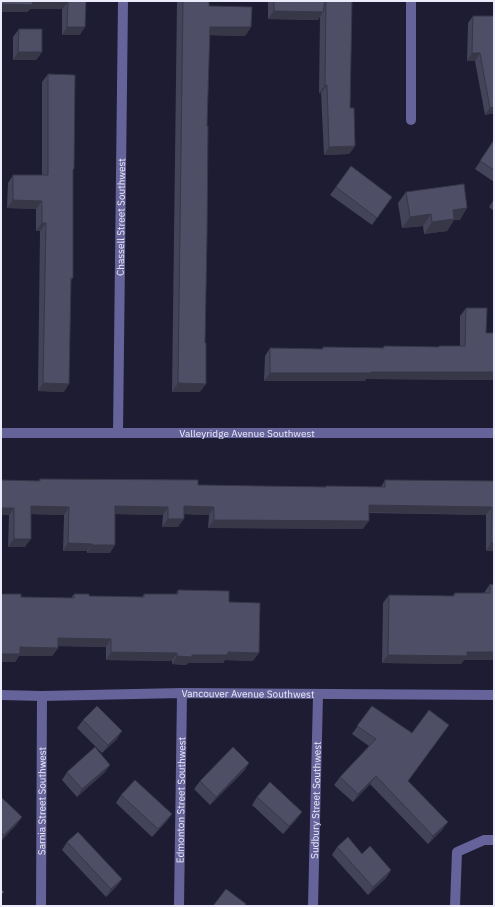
<svg xmlns="http://www.w3.org/2000/svg" width="495" height="907" viewBox="0 0 495 907" font-family="'IBM Plex Sans',sans-serif">
	<rect width="100%" height="100%" fill="#1d1c32"/>
	<g fill="none" stroke-linecap="round" stroke-linejoin="round">
		<g stroke="#656399" stroke-width="10">
			<polyline points="411,1 411,120"/>
			<path id="s1" d="M1,433H494"/>
			<path id="s2" d="M118,433L123,1"/>
			<path id="s3" d="M1,695L42,696L182,693L494,695"/>
			<path id="s4" d="M41,906L42,696"/>
			<path id="s5" d="M179,906L182,693"/>
			<path id="s6" d="M313,906L318,695"/>
			<polyline points="455,906 457,852 484,840 494,840"/>
		</g>
	</g>
	<g fill="#434359">
		<polygon points="1,1 86,1 80,35 62,35 62,9 30,9 27,12"/>
		<polygon points="177,1 209,1 209,6 251,27 245,36 209,35 200,392 172,392"/>
		<polygon points="268,1 352,1 350,108 355,146 349,154 324,155 321,93 319,93 320,16 318,20 268,19"/>
		<polygon points="473,16 494,16 494,113 485,115 475,61 467,61 468,23"/>
		<polygon points="19,29 42,52 36,60 13,60 13,37"/>
		<polygon points="48,74 74,169 73,170 73,278 71,280 64,392 38,391 40,231 36,231 36,209 7,208 8,183 13,175 42,175 42,82"/>
		<polygon points="494,140 494,182 475,169"/>
		<polygon points="351,166 392,197 372,225 330,195"/>
		<polygon points="406,192 460,220 454,220 447,231 424,234 423,226 402,228 398,203"/>
		<polygon points="494,199 494,211 489,207"/>
		<polygon points="466,308 486,333 494,333 494,380 366,379 365,381 264,381 265,356 270,348 322,349 323,347 383,348 384,346 438,347 439,346 460,346 460,316"/>
		<polygon points="40,479 198,485 325,487 326,486 381,487 385,480 494,481 494,551 486,551 486,515 369,513 363,529 208,528 209,515 184,514 178,527 162,527 163,515 115,514 110,553 87,553 87,551 63,551 64,515 31,514 25,547 8,547 9,515 1,515"/>
		<polygon points="490,584 494,585 494,660 464,660 461,664 382,663 383,603 389,595 452,596 455,593 484,593"/>
		<polygon points="178,590 229,602 253,661 225,660 223,663 188,663 186,665 172,664 172,661 106,660 106,647 58,646 58,648 52,656 19,656 15,662 21,597 71,598 74,594 89,596 142,597 144,594 176,594"/>
		<polygon points="372,706 408,781 442,830 428,844 370,784 353,802 334,785 340,777 369,746 352,734"/>
		<polygon points="83,720 117,739 102,753 77,728"/>
		<polygon points="249,763 244,771 210,805 194,789 200,781"/>
		<polygon points="110,765 104,773 77,797 62,780 67,772"/>
		<polygon points="121,795 172,814 166,822 152,837 116,803"/>
		<polygon points="1,797 22,817 16,825 1,841"/>
		<polygon points="257,797 296,820 283,834 252,805"/>
		<polygon points="67,842 122,879 116,887 106,897 62,850"/>
		<polygon points="337,847 362,854 391,870 386,878 368,895 332,855"/>
	</g>
	<g fill="#373748">
		<polygon points="33,1 68,2 62,9 30,9 27,12 1,12 1,4"/>
		<polygon points="274,11 323,12 318,20 268,19"/>
		<polygon points="67,27 85,27 80,35 62,35"/>
		<polygon points="210,27 251,27 245,36 204,35"/>
		<polygon points="18,52 42,52 36,60 13,60"/>
		<polygon points="472,53 480,53 475,61 467,61"/>
		<polygon points="325,85 327,85 321,93 319,93"/>
		<polygon points="494,107 494,113 485,115 490,108"/>
		<polygon points="355,146 349,154 324,155 329,147"/>
		<polygon points="13,200 42,201 36,209 7,208"/>
		<polygon points="467,208 460,220 454,220 447,231 424,234 432,222 453,210"/>
		<polygon points="431,214 423,226 402,228 410,217"/>
		<polygon points="42,223 46,223 40,231 36,231"/>
		<polygon points="371,372 494,372 494,380 366,379 365,381 264,381 270,373"/>
		<polygon points="43,383 69,384 64,392 38,391"/>
		<polygon points="178,383 206,384 200,392 172,392"/>
		<polygon points="369,505 492,507 486,515 364,512"/>
		<polygon points="31,506 69,507 64,515 26,514"/>
		<polygon points="115,506 168,507 163,515 109,514"/>
		<polygon points="184,506 214,507 209,515 179,514"/>
		<polygon points="1,508 14,508 9,515 1,515"/>
		<polygon points="168,519 184,519 178,527 162,527"/>
		<polygon points="214,520 369,521 363,529 208,528"/>
		<polygon points="14,539 31,539 25,547 8,547"/>
		<polygon points="68,543 92,544 87,551 63,551"/>
		<polygon points="491,543 494,543 494,551 486,551"/>
		<polygon points="92,545 115,545 110,553 87,553"/>
		<polygon points="58,638 111,639 106,647 52,646"/>
		<polygon points="20,647 58,648 52,656 19,656 15,662 1,662 1,654"/>
		<polygon points="111,652 177,653 172,661 106,660"/>
		<polygon points="228,652 259,653 253,661 225,660 223,663 188,663 186,665 172,664 177,656"/>
		<polygon points="467,652 494,652 494,660 464,660 461,664 382,663 388,655"/>
		<polygon points="122,731 117,739 102,753 108,745"/>
		<polygon points="249,763 244,771 210,805 216,797"/>
		<polygon points="110,765 104,773 77,797 82,789"/>
		<polygon points="376,776 370,784 353,802 358,794"/>
		<polygon points="302,812 296,820 283,834 289,826"/>
		<polygon points="172,814 166,822 152,837 158,829"/>
		<polygon points="22,817 16,825 1,841 4,835"/>
		<polygon points="448,822 442,830 428,844 433,836"/>
		<polygon points="391,870 386,878 368,895 373,887"/>
		<polygon points="122,879 116,887 106,897 111,889"/>
	</g>
	<g fill="#4e4e67" stroke="#373748">
		<polygon points="1,1 86,1 85,27 67,27 68,2 33,1 32,5 1,4"/>
		<polygon points="183,1 209,1 209,6 252,7 251,27 210,27 207,126 208,126 207,237 205,343 206,343 206,384 178,383"/>
		<polygon points="274,1 325,1 323,12 274,11"/>
		<polygon points="326,1 352,1 350,108 354,108 355,146 329,147 327,85 325,85"/>
		<polygon points="473,16 494,16 494,107 490,108 480,53 472,53"/>
		<polygon points="19,29 42,29 42,52 18,52"/>
		<polygon points="48,74 75,75 74,169 73,169 73,278 71,278 69,384 43,383 46,223 42,223 42,201 13,200 13,175 48,175"/>
		<polygon points="494,140 494,170 480,161"/>
		<polygon points="351,166 392,197 377,218 336,187"/>
		<polygon points="464,184 467,208 453,210 454,219 432,222 431,214 410,217 406,192"/>
		<polygon points="466,308 487,308 486,333 494,333 494,372 371,372 371,373 270,373 270,348 323,349 323,347 384,348 384,346 439,347 439,346 465,346"/>
		<polygon points="40,479 198,480 198,485 326,487 326,486 385,487 385,480 494,481 494,543 491,543 492,507 369,505 369,521 214,520 214,507 184,506 184,519 168,519 168,507 115,506 115,545 92,545 92,544 68,543 69,507 31,506 31,539 14,539 14,508 1,508 1,480 40,481"/>
		<polygon points="490,584 494,585 494,652 467,652 467,656 388,655 389,595 454,596 455,593 490,593"/>
		<polygon points="178,590 229,591 229,602 260,603 259,653 228,652 228,655 192,655 192,657 177,656 177,653 111,652 111,639 58,638 58,648 20,647 20,654 1,654 1,594 21,594 21,597 74,598 74,594 89,594 89,596 144,597 144,594 178,594"/>
		<polygon points="97,706 122,731 108,745 83,720"/>
		<polygon points="372,706 412,733 429,710 449,725 408,781 448,822 433,836 376,776 358,794 340,777 376,739 357,726"/>
		<polygon points="95,747 110,765 82,789 67,772"/>
		<polygon points="233,747 249,763 216,797 200,781"/>
		<polygon points="135,780 172,814 158,829 121,795"/>
		<polygon points="270,782 302,812 289,826 257,797"/>
		<polygon points="1,797 22,817 4,835 1,832"/>
		<polygon points="78,832 122,879 111,889 67,842"/>
		<polygon points="348,837 362,854 370,846 391,870 373,887 337,847"/>
		<polygon points="1,889 4,892 1,895"/>
		<polygon points="226,889 246,904 244,906 213,906"/>
	</g>
	<g text-anchor="middle" stroke-width="3.5" stroke-linejoin="round" paint-order="stroke">
		<g font-size="10" fill="#ebebfb" stroke="#141328">
			<text dy="4" stroke="none"><textPath href="#s2" startOffset="216">Chassell Street Southwest</textPath></text>
			<text dy="4" stroke="none"><textPath href="#s1" startOffset="246">Valleyridge Avenue Southwest</textPath></text>
			<text dy="4" stroke="none"><textPath href="#s3" startOffset="247">Vancouver Avenue Southwest</textPath></text>
			<text dy="4" stroke="none"><textPath href="#s5" startOffset="106">Edmonton Street Southwest</textPath></text>
			<text dy="4" stroke="none"><textPath href="#s6" startOffset="106">Sudbury Street Southwest</textPath></text>
			<text dy="4" stroke="none"><textPath href="#s4" startOffset="105">Sarnia Street Southwest</textPath></text>
		</g>
	</g>
	<rect width="495" height="907" fill="none" stroke="#ebebfb" stroke-width="4"/>
</svg>
